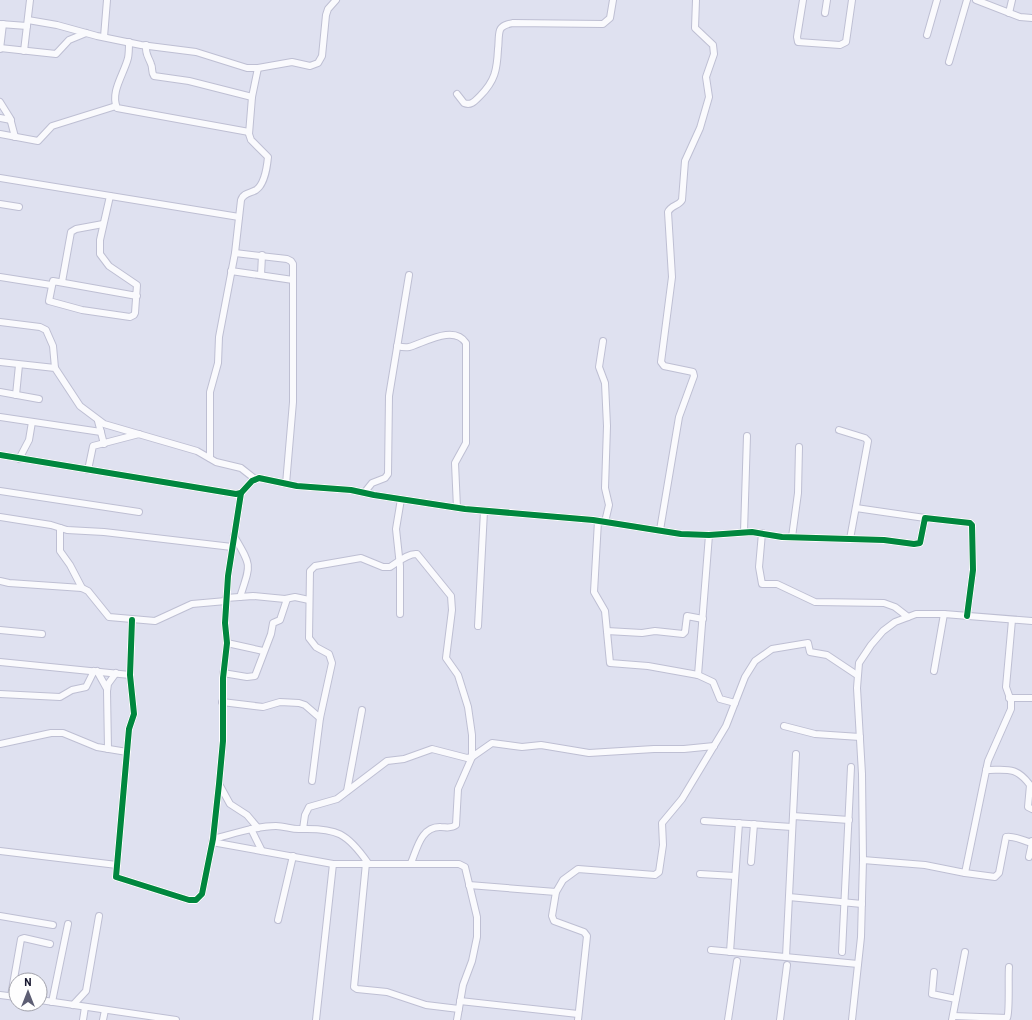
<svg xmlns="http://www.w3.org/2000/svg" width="1032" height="1020" viewBox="0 0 1032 1020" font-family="Barlow,sans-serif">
	<rect width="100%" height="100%" fill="#dfe1f0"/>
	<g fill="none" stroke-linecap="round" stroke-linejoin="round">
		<g stroke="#bebfd3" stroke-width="8">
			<g id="minor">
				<polyline points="803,0 797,37 798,42 840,45 846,42 852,0"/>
				<polyline points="976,0 1020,17 1032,18"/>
				<polyline points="825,13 827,0"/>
				<polyline points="1009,13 1012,0"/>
				<polyline points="28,20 57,25 97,36 141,45 196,52 247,68 258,68 292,62 310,66 318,63 322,56 326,15 328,9 336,0"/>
				<polyline points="0,24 27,26"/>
				<polyline points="927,35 937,0"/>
				<polyline points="104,37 107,0"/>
				<path d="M129,42C129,48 129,53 128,58C124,74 110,92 117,108L249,132"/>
				<path d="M146,45C145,54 148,56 151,64C153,68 151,72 154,76L189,81L252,97"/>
				<polyline points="0,48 56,54 69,40 86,33"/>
				<polyline points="0,49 3,24"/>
				<polyline points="24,51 30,0"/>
				<polyline points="949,62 967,0"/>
				<path d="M457,94L464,103C471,106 475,101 480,96C495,81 497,70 498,49C499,43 498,36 500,30C502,25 508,24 513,23L603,24L610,18L613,0"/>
				<polyline points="0,102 10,118 15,137"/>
				<polyline points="0,118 11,120"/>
				<polyline points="0,134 38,141 52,126 116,106"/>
				<polyline points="0,178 239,217"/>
				<polyline points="110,196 100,240 100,254 109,266 137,285 135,313 134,315 130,317 82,310 49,301 53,281 137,296"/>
				<polyline points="0,204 19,207"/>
				<polyline points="235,253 287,259 291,261 293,264 293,402 286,484"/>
				<polyline points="231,271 293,280"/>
				<polyline points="261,275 262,255"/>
				<polyline points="0,277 51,285"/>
				<polyline points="62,282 71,232 76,229 103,224"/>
				<polyline points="0,322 40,327 46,330 53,346 55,368"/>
				<polyline points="603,341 599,367 605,383 607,426 605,488 609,505 605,522"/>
				<path d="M397,346C401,347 405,348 409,347C424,343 454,324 466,343V443L455,463L457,508"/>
				<polyline points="0,362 55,368 80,406 104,424 197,451 216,462 241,468 255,479"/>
				<polyline points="0,392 39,399"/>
				<polyline points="16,395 19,365"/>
				<polyline points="0,417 101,432"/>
				<polyline points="98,421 104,444"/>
				<polyline points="839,430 865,438 868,441 850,539"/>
				<polyline points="0,455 236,494 241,493 252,481 259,478 297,486 351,490 374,495 465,509 593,520 681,534 709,535 752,532 782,537 884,540 914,544 920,543 925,518 970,523 972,525 973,570 967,616"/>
				<path d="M210,458V392L218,363L219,337L235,253L241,200C243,193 251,193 256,190C265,184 267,167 268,157L251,140L249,134L252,97L258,68"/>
				<polyline points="19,459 29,440 32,422"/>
				<polyline points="88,470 93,446 139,434"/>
				<polyline points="0,491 139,512"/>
				<polyline points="364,493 372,483 385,478 388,474 389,396 409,275"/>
				<polyline points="856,508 925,518"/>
				<polyline points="0,517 51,525 67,530 104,532 232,547"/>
				<polyline points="598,521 594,592 605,611 610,663 648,666 698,675 713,682 720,699 735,703"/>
				<polyline points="60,528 60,551 70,565 82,588"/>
				<path d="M660,530L679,417L694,376L693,372L664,366L661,362L672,277L668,212C671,205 679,206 682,200L685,161L700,128L709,97L706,77L714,54L713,45L695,28L696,0"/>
				<polyline points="744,532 747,436"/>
				<polyline points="762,533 759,567 762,584 777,584 815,602 884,603 895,607 908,617"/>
				<path d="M234,536C252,567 251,563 240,597"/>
				<polyline points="792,537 798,493 799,447"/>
				<polyline points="0,581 9,583 82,588 88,591 109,617 155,621 192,604 226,601"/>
				<polyline points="226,598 253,596 285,599 295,597 309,600"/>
				<polyline points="400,614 400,566 396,529 401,499"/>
				<polyline points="132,620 130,675 134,714 129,729 116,877 189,900 196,900 202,894 213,839 219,784 223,741 223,678 227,643 225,623 228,576 241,493"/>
				<polyline points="478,626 484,511"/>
				<polyline points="0,630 42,634"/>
				<polyline points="607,631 642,633 655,631 683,634 685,632 687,616 703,619"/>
				<polyline points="227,643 263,651"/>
				<polyline points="0,662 130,675"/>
				<polyline points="97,671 107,689"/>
				<polyline points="934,671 944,614"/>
				<polyline points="223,673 247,677 255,676 271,634 273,623 280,620 287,599"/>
				<polyline points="698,675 709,535"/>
				<polyline points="0,694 60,697 72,690 86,687 94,671"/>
				<polyline points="1009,698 1032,698"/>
				<polyline points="222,702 263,707 280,702 299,703 305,705 320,718"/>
				<polyline points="784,726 815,734 860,737"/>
				<polyline points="0,744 51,733 63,733 97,747 127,752"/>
				<polyline points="108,749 107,691 108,684 116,673"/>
				<path d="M986,770C1007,770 1016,766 1030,785L1028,807L1032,809"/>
				<path d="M312,781L320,718L332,663L329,654L316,647L309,638L310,571L315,566L361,558L383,567H390C398,562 408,553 417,554L451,596L452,610L446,658L458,675L468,707L472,735V757L458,789L456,825C451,829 446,827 441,827C421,826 417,849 411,863"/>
				<polyline points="219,784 230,804 247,815 258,828"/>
				<polyline points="347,791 362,710"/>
				<polyline points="793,816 849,820"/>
				<polyline points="704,821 792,827"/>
				<polyline points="251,829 262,851"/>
				<polyline points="303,829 305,815 309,807 337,799 387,761 404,759 432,749 467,758 472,757 492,743 522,747 541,745 589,753 654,749 684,749 714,746"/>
				<path d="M213,839C233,834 255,826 276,826C285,826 293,830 301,829C337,828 347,833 368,863"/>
				<polyline points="212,842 333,864 459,864 465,867 477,917 477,937 472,961 463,985 457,1020"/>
				<polyline points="0,851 117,865"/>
				<polyline points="1029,857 1032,843"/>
				<polyline points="863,860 925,865 965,873 988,761 1011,709 1011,701 1006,687 1012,620"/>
				<polyline points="751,862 754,824"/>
				<polyline points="366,863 354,987 357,989 387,992 426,1005 459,1009"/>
				<path d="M965,873L995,877L999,873L1006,837C1013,835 1024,841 1032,843V841"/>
				<polyline points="700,874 735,876"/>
				<polyline points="469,885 556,892 563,880 578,869 655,875 659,872 663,845 662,823 682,799 726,726 745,677 755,661 772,649 808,643 810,652 827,655 857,675"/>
				<polyline points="556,892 552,916 554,921 584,932 587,936 578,1020"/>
				<polyline points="789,897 862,904"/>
				<polyline points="0,916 53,925"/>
				<polyline points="278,920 293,856"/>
				<polyline points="711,950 858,964"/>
				<polyline points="730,952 739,823"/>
				<polyline points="842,952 851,767"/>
				<polyline points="786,957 796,754"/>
				<polyline points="934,972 932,994 956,999"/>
				<polyline points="0,995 16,997"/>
				<polyline points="11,996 21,939 24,938 50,944"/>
				<polyline points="40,1000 176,1020"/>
				<polyline points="460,1001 578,1014"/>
				<polyline points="52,1002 68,924"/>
				<polyline points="73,1005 86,991 99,916"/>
				<path d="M953,1016L1007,1018C1010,1013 1008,976 1009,967"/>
				<polyline points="83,1020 85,1007"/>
				<polyline points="103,1020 105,1010"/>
				<polyline points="316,1020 333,864"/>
				<polyline points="728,1020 737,961"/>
				<polyline points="780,1020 787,965"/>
				<polyline points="852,1020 861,937 863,860 862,774 857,688 859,663 871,645 883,631 895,622 916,614 944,614 1032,621"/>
				<polyline points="952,1020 965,952"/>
			</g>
		</g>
		<use href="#minor" stroke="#fafafd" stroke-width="6"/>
		<g stroke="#fefefe" stroke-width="8">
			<g id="cycleway">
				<polyline points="0,455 236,494 241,493 252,481 259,478 297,486 351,490 374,495 465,509 593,520 681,534 709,535 752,532 782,537 884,540 914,544 920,543 925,518 970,523 972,525 973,570 967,616"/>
				<polyline points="132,620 130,675 134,714 129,729 116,877 189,900 196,900 202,894 213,839 219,784 223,741 223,678 227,643 225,623 228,576 241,493"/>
			</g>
		</g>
		<use href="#cycleway" stroke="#00873e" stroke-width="6"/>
	</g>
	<g transform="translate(28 992)"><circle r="19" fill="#fefefe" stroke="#a2a2ac"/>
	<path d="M0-3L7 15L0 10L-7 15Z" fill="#5d5e73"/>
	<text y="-6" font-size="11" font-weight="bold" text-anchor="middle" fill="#171730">N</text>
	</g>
</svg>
